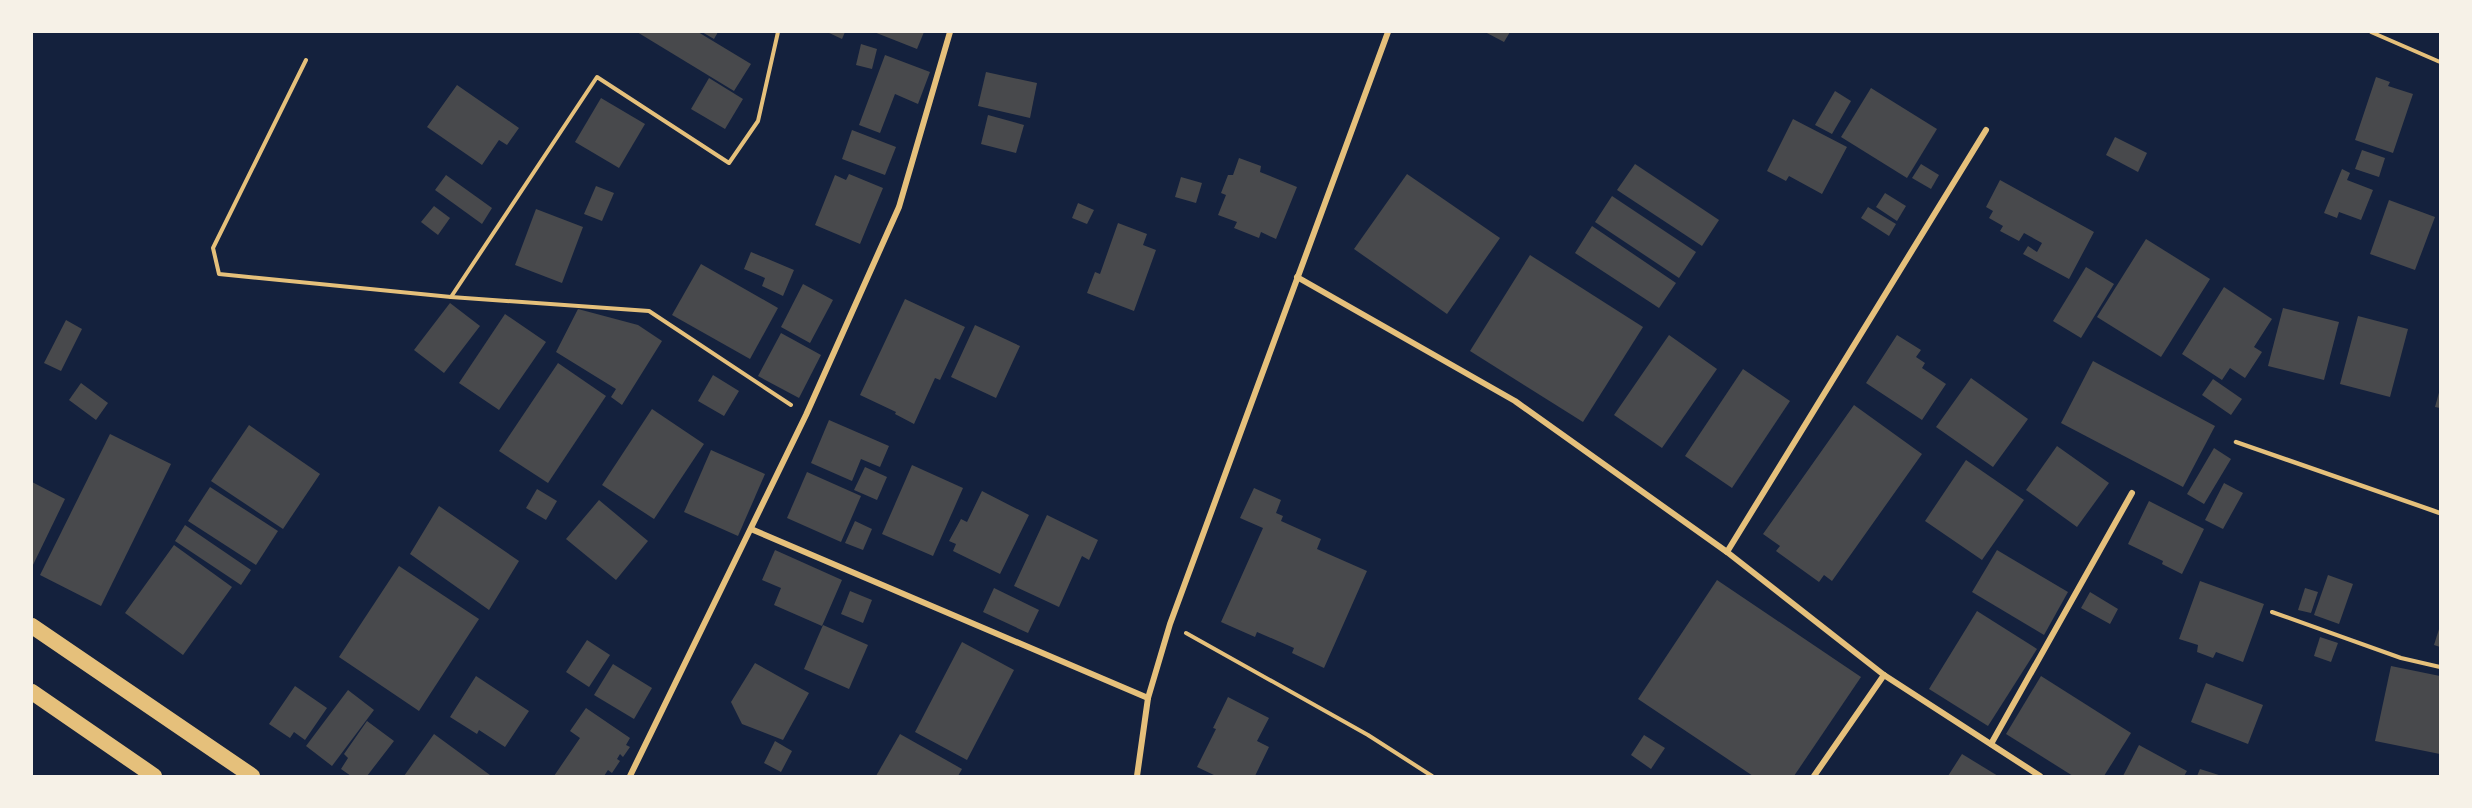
<svg xmlns="http://www.w3.org/2000/svg" width="2472" height="808" viewBox="0 0 2472 808" font-family="'Fira Sans',sans-serif">
	<rect width="100%" height="100%" fill="#14213d"/>
	<g fill="#48494c">
		<polygon points="637,32 698,32 751,64 734,91"/>
		<polygon points="702,32 718,32 714,39"/>
		<polygon points="827,32 845,32 842,39"/>
		<polygon points="874,32 924,32 917,49"/>
		<polygon points="1485,32 1510,32 1504,42"/>
		<polygon points="861,44 877,49 872,69 856,65"/>
		<polygon points="885,55 930,72 918,104 895,94 880,133 859,125"/>
		<polygon points="986,72 1037,83 1030,118 978,106"/>
		<polygon points="2376,77 2390,82 2388,86 2413,94 2393,153 2355,140"/>
		<polygon points="709,78 743,99 725,129 691,109"/>
		<polygon points="457,85 519,128 507,145 499,140 482,165 427,127"/>
		<polygon points="1871,88 1937,129 1907,178 1841,137"/>
		<polygon points="1835,91 1851,101 1832,134 1815,125"/>
		<polygon points="601,98 645,124 619,168 575,142"/>
		<polygon points="988,115 1024,125 1016,153 981,144"/>
		<polygon points="1793,119 1847,147 1822,194 1789,176 1786,181 1767,171"/>
		<polygon points="852,130 896,147 885,175 842,159"/>
		<polygon points="2115,137 2147,153 2138,172 2106,155"/>
		<polygon points="2362,150 2385,158 2379,177 2355,169"/>
		<polygon points="1239,158 1261,166 1260,172 1297,187 1276,239 1261,232 1259,238 1234,228 1237,222 1218,215 1226,195 1221,193 1228,175 1233,175"/>
		<polygon points="1635,164 1719,220 1702,246 1617,190"/>
		<polygon points="1921,164 1939,175 1931,189 1912,178"/>
		<polygon points="2342,169 2350,173 2347,180 2373,190 2361,220 2339,212 2337,218 2324,213"/>
		<polygon points="849,174 883,188 860,244 815,225 835,175 846,180"/>
		<polygon points="1407,174 1500,238 1447,314 1354,249"/>
		<polygon points="446,175 492,208 482,224 435,190"/>
		<polygon points="1181,177 1202,183 1196,203 1175,197"/>
		<polygon points="2000,180 2094,232 2069,279 2023,254 2028,246 2037,252 2042,243 2024,233 2019,241 2000,231 2003,226 1989,218 1993,211 1986,207"/>
		<polygon points="596,186 614,193 602,221 584,214"/>
		<polygon points="1885,193 1906,206 1897,221 1876,207"/>
		<polygon points="1612,196 1696,252 1679,278 1595,222"/>
		<polygon points="2389,200 2435,217 2415,270 2370,254"/>
		<polygon points="1078,203 1094,210 1087,224 1072,218"/>
		<polygon points="434,206 450,218 438,235 421,222"/>
		<polygon points="1868,207 1896,224 1889,236 1861,218"/>
		<polygon points="536,209 583,227 562,283 515,265"/>
		<polygon points="1118,223 1147,234 1143,245 1156,250 1134,311 1087,293 1095,272 1100,274"/>
		<polygon points="1592,226 1676,283 1659,308 1575,253"/>
		<polygon points="2146,239 2210,279 2161,357 2097,317"/>
		<polygon points="751,252 794,270 783,296 762,286 765,278 744,269"/>
		<polygon points="1530,255 1643,327 1583,422 1470,351"/>
		<polygon points="701,264 778,308 750,359 672,315"/>
		<polygon points="2086,267 2114,284 2081,338 2053,321"/>
		<polygon points="803,284 833,300 810,343 781,327"/>
		<polygon points="2224,287 2272,319 2254,347 2262,352 2245,378 2230,368 2222,380 2182,354"/>
		<polygon points="905,299 965,327 940,380 935,378 914,424 895,414 896,412 860,395"/>
		<polygon points="450,303 480,326 444,373 414,350"/>
		<polygon points="2283,308 2339,322 2324,380 2268,366"/>
		<polygon points="578,309 638,325 662,341 622,405 611,397 616,389 556,352"/>
		<polygon points="505,314 546,342 499,410 459,383"/>
		<polygon points="2358,316 2408,329 2390,397 2340,384"/>
		<polygon points="66,320 82,329 61,371 44,363"/>
		<polygon points="975,325 1020,346 996,398 951,377"/>
		<polygon points="781,333 821,355 799,398 758,376"/>
		<polygon points="1669,335 1717,369 1662,448 1614,415"/>
		<polygon points="1897,335 1921,350 1916,357 1925,363 1922,368 1946,384 1922,420 1866,383"/>
		<polygon points="2093,361 2215,426 2183,487 2061,423"/>
		<polygon points="558,363 606,396 548,483 499,451"/>
		<polygon points="1743,369 1790,401 1732,488 1685,456"/>
		<polygon points="713,375 739,391 724,416 698,401"/>
		<polygon points="1971,378 2028,419 1993,467 1936,427"/>
		<polygon points="2213,379 2242,399 2231,415 2202,395"/>
		<polygon points="81,383 108,403 96,420 69,400"/>
		<polygon points="2440,389 2440,408 2435,407"/>
		<polygon points="1854,405 1922,454 1832,581 1824,575 1819,582 1776,551 1780,546 1763,534"/>
		<polygon points="652,409 704,444 654,519 602,485"/>
		<polygon points="829,420 889,446 880,467 861,459 852,481 811,463"/>
		<polygon points="249,425 320,474 283,529 211,481"/>
		<polygon points="110,434 171,464 101,606 40,575"/>
		<polygon points="2057,446 2109,483 2077,527 2026,490"/>
		<polygon points="2214,448 2231,459 2204,504 2187,494"/>
		<polygon points="711,450 765,474 738,536 684,512"/>
		<polygon points="1966,460 2024,500 1982,560 1925,521"/>
		<polygon points="912,465 963,488 933,556 882,534"/>
		<polygon points="865,467 887,477 877,500 854,490"/>
		<polygon points="807,472 861,496 841,542 787,518"/>
		<polygon points="32,482 65,499 32,567"/>
		<polygon points="2224,483 2243,493 2223,529 2205,520"/>
		<polygon points="210,487 278,531 256,565 188,521"/>
		<polygon points="1254,488 1281,500 1276,513 1283,516 1281,521 1321,539 1317,549 1367,571 1324,668 1292,653 1294,648 1257,632 1255,637 1221,622 1263,528 1240,518"/>
		<polygon points="537,489 557,501 546,520 526,508"/>
		<polygon points="982,491 1029,515 1000,574 953,551 956,544 949,541 961,519 967,522"/>
		<polygon points="599,500 648,541 616,580 566,539"/>
		<polygon points="2149,501 2204,529 2182,574 2162,564 2163,561 2128,544"/>
		<polygon points="439,506 519,561 489,610 410,554"/>
		<polygon points="1047,515 1098,540 1089,560 1082,556 1059,607 1014,586"/>
		<polygon points="855,521 872,529 863,550 845,543"/>
		<polygon points="185,525 251,570 241,585 175,541"/>
		<polygon points="174,545 232,587 183,655 125,613"/>
		<polygon points="775,550 842,580 822,626 774,605 781,588 762,580"/>
		<polygon points="1997,550 2068,592 2044,635 1972,592"/>
		<polygon points="399,566 479,619 419,711 339,657"/>
		<polygon points="2328,575 2353,584 2339,624 2314,615"/>
		<polygon points="1717,580 1861,677 1794,776 1753,776 1638,699"/>
		<polygon points="2200,581 2264,604 2243,662 2216,652 2213,658 2197,652 2198,645 2179,639"/>
		<polygon points="994,588 1039,610 1028,633 983,612"/>
		<polygon points="2305,588 2318,592 2311,613 2298,610"/>
		<polygon points="850,591 872,600 863,623 841,614"/>
		<polygon points="2090,592 2118,609 2110,624 2081,608"/>
		<polygon points="1977,611 2037,649 1988,726 1929,689"/>
		<polygon points="823,625 868,645 849,689 804,669"/>
		<polygon points="2440,626 2440,647 2434,645"/>
		<polygon points="2320,637 2338,643 2331,662 2314,656"/>
		<polygon points="587,640 610,655 589,687 566,672"/>
		<polygon points="962,642 1014,670 967,760 915,732"/>
		<polygon points="755,663 809,693 783,740 742,724 731,702"/>
		<polygon points="613,664 652,688 634,719 594,695"/>
		<polygon points="2391,666 2440,676 2440,754 2375,741"/>
		<polygon points="476,676 529,711 505,747 479,730 477,734 450,717"/>
		<polygon points="2041,676 2131,733 2104,776 2073,776 2006,734"/>
		<polygon points="2206,683 2263,705 2248,744 2191,722"/>
		<polygon points="295,686 327,708 305,740 294,732 290,738 269,724"/>
		<polygon points="348,690 374,710 332,766 306,746"/>
		<polygon points="1228,697 1269,718 1257,741 1269,747 1255,776 1216,776 1197,767 1216,729 1213,728"/>
		<polygon points="586,708 630,738 626,745 630,747 623,757 620,754 617,759 620,761 612,773 608,770 604,776 554,776 580,738 570,731"/>
		<polygon points="367,721 394,741 367,776 351,776 341,769 348,758 344,754"/>
		<polygon points="434,734 490,775 489,776 404,776"/>
		<polygon points="900,734 962,769 958,776 876,776"/>
		<polygon points="1644,735 1665,748 1651,769 1631,755"/>
		<polygon points="775,741 792,751 781,772 764,763"/>
		<polygon points="2139,745 2187,771 2184,776 2123,776"/>
		<polygon points="1962,754 1998,776 1948,776"/>
		<polygon points="2200,769 2222,776 2197,776"/>
	</g>
	<g fill="none" stroke-linecap="round" stroke-linejoin="round">
		<g stroke="#e5c07b" stroke-width="4">
			<polyline points="2371,32 2440,62"/>
			<polyline points="306,60 213,248 219,274 451,297 649,311 791,405"/>
			<polyline points="451,297 597,77 729,163 758,121 778,32"/>
			<polyline points="2272,612 2401,658 2440,667"/>
			<polyline points="1186,633 1368,735 1432,776"/>
		</g>
		<polyline stroke="#e5c07b" stroke-width="4.5" points="2236,442 2440,513"/>
		<g stroke="#e5c07b" stroke-width="6">
			<polyline points="1297,277 1515,401 1727,552 1884,675 2040,776"/>
			<polyline points="751,529 1148,698"/>
			<polyline points="1727,552 1986,130"/>
			<polyline points="1991,744 2132,493"/>
			<polyline points="630,776 806,415 899,207 950,32"/>
			<polyline points="1137,776 1148,698 1170,624 1388,32"/>
			<polyline points="1814,776 1884,675"/>
		</g>
		<g stroke="#e5c07b" stroke-width="16">
			<polyline points="32,626 252,776"/>
			<polyline points="32,692 154,776"/>
		</g>
	</g>
	<rect width="2472" height="808" fill="none" stroke="#f6f1e7" stroke-width="66"/>
</svg>
